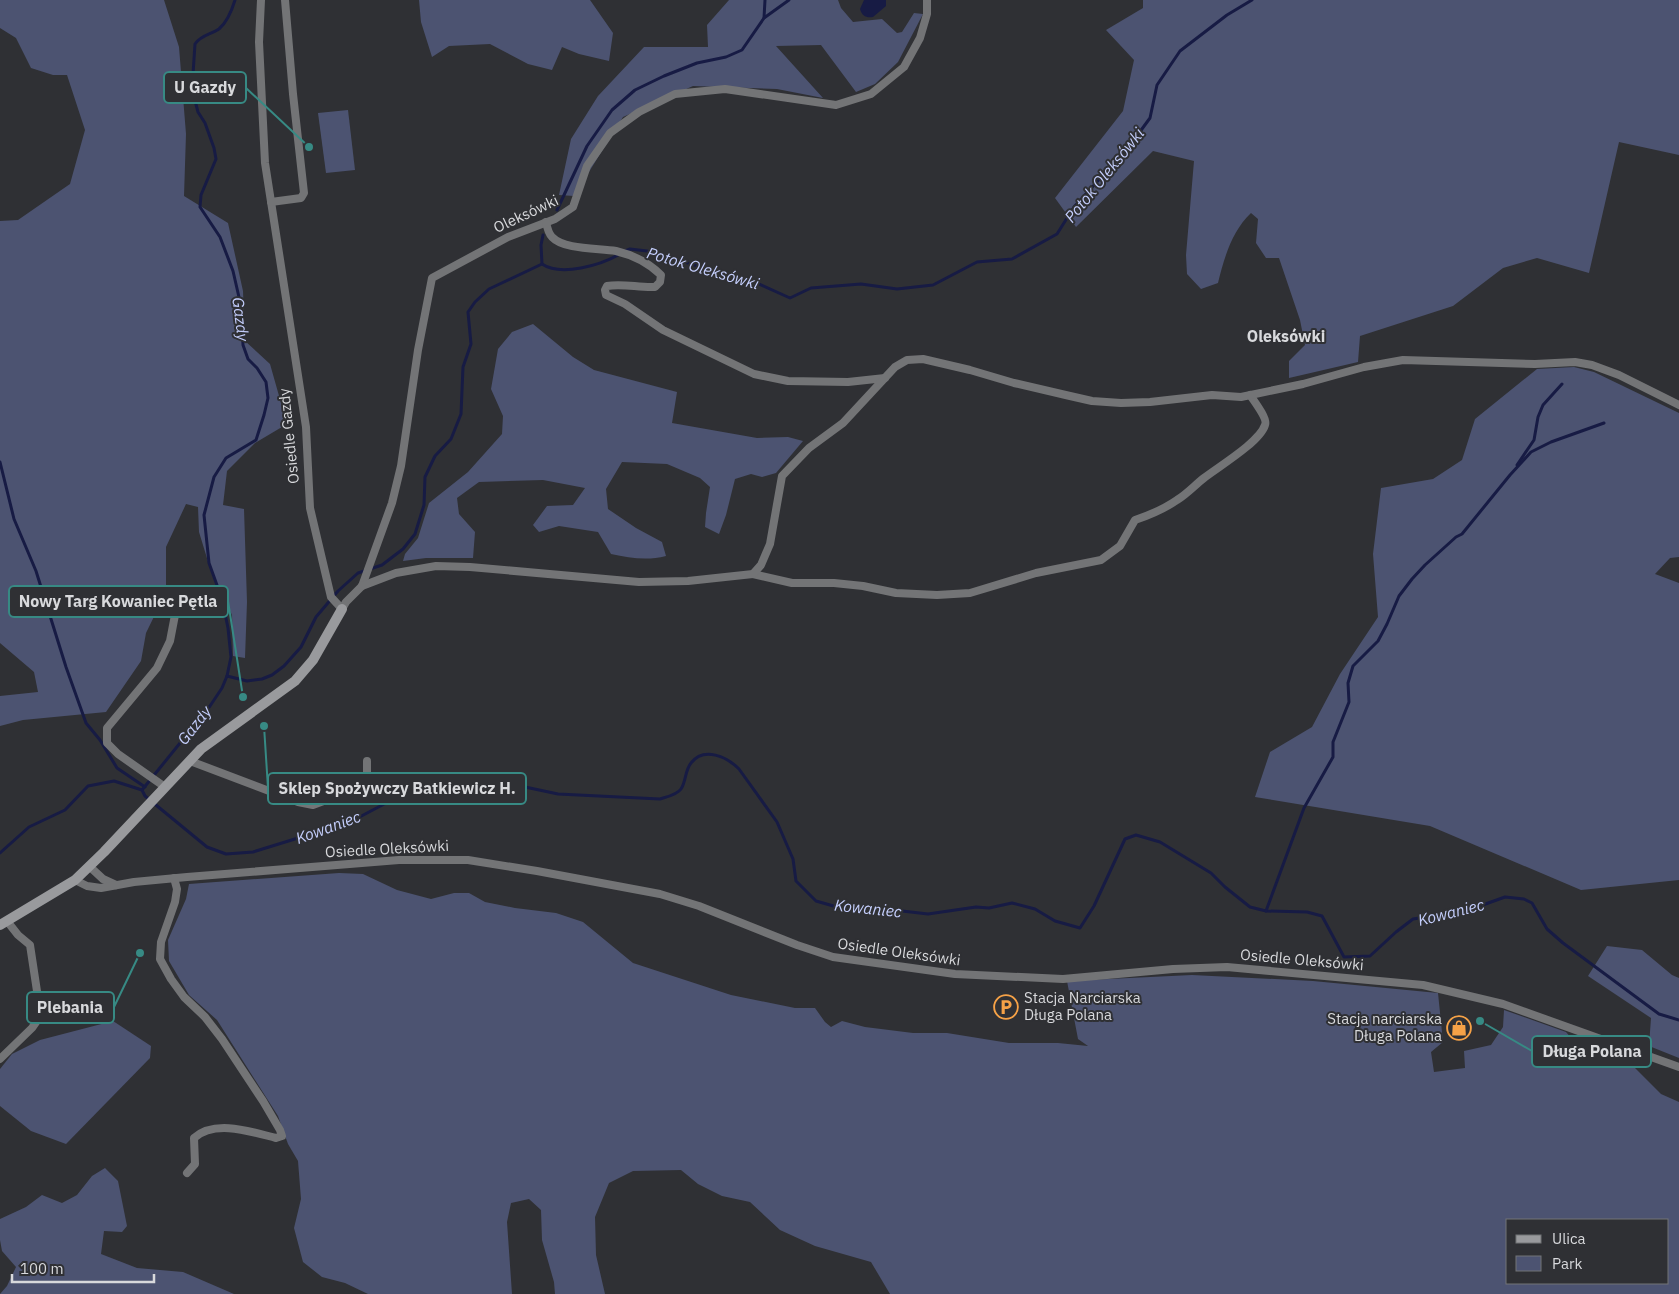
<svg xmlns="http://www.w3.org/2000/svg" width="1679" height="1294" viewBox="0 0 1679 1294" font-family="'IBM Plex Sans',sans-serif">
	<rect width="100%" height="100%" fill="#2f3034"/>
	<g fill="#4c5371" fill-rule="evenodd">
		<polygon points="0,0 164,0 179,47 186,134 184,196 228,223 243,291 245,341 270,364 287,424 255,443 227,471 223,505 244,509 247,602 245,658 233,656 232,615 210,568 199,532 198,507 186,504 166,547 166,592 146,633 141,661 106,712 23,720 0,726 0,696 38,692 34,672 0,643 0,221 18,220 70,184 85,130 67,75 53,75 31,68 16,38 0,28"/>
		<polygon points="419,0 590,0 613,33 609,61 579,54 562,47 552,70 528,64 490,44 449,46 432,57 421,22"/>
		<polygon points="729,0 838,0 841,8 853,22 882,19 897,33 902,32 914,13 923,14 898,62 875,84 856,92 821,45 776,46 823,98 777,89 693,86 623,117 574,196 559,195 571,139 598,96 644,47 708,47 707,25"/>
		<path d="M1143,0H1679V155L1619,142L1589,273L1537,258L1503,268L1453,306L1360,336L1358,362L1289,378V361L1305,345L1300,320L1279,258H1266L1256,243L1258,219L1251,213C1232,231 1224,258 1218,283L1201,289L1187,274L1186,255L1194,161L1153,151L1076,227L1055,198L1123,111L1134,60L1106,30L1143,8Z"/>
		<polygon points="348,110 355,170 326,173 318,113"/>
		<path d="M533,324L573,357L594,370L677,392L672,423L757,438L788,437L803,441L776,473L762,477L751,474L735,479L726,515L719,534L705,527L706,513L710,487L700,478L667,464L622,462L606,489L608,509L636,528L662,542L666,556C647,561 630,558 611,554L598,532L559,526L539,532L533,525L547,506L573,505L585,488L543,480L479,482L457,498L459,514L475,532L473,558H426L403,561L405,554L418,538L429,503L468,472L502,434L503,416L491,389L498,349L512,332Z"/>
		<polygon points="1574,367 1594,372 1679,413 1679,557 1670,558 1655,574 1679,583 1679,880 1581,890 1430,826 1255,797 1270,752 1312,727 1340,674 1378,617 1373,554 1381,488 1433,479 1462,460 1475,419 1537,369"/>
		<path d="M339,873L363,874L397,890L431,899L454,893H469L485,902L515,908L556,913L583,922L633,963L731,995L795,1008H815L825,1022L831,1027L842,1021L865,1027L913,1033H947L1009,1043H1058L1088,1046L1078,1039L1067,981L1192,975L1313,981L1438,993L1443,1042L1431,1052L1434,1072L1465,1068L1464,1051L1491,1045L1503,1027L1504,1010L1566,1032L1584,1053L1624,1057L1661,1094L1679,1102V1294H890L871,1262L815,1246L780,1230L750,1202L722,1196L698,1184L681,1170L633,1171L609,1183L595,1217L596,1255L605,1294H555L554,1282L542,1240L541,1210L529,1199L511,1203L507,1222L512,1294H368L345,1283L322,1277L303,1262L294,1228L301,1199L298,1161L288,1144L278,1116L217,1020L189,995L169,961L168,940L186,899L189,884ZM1508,1220H1668V1283H1508Z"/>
		<polygon points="1607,946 1642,950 1672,975 1679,978 1679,1058 1649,1046 1651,1018 1588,976"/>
		<polygon points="113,1021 151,1046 150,1058 66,1144 31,1131 0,1106 0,1069 12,1054 40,1040"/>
		<polygon points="105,1168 118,1181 127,1226 122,1232 104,1231 101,1254 137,1268 183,1272 234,1294 0,1294 7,1286 16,1267 2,1251 0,1240 0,1219 26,1207 42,1195 62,1203 77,1195 92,1176"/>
	</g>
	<path fill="#171b44" d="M864,0H886V6L873,17C866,18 862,16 860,9Z"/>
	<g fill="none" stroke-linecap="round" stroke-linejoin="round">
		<g stroke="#171b44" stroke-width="3">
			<polyline points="764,18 765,0"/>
			<polyline points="557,210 587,146 612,110 635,90 664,76 697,63 726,57 742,50 764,18 789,0"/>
			<polyline points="625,251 630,249 647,251 759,284 790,298 811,288 861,284 897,289 933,285 977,262 1012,259 1057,234 1074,207 1128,148 1150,118 1157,85 1180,51 1227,15 1252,0"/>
			<polyline points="542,264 541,245 543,235"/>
			<polyline points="0,462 14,519 36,571 66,667 86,723 100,740 117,768 145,787"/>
			<polyline points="1517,465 1534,440 1538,417 1543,405 1562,384"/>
			<path d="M227,676L247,681L262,679L272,675L284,666L301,647L316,617L338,591L358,573L382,565L403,549L415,534L424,505L425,477L435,456L451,439L461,414L463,367L471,344L468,312L475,302L489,289L542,264C561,277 601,265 620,254"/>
			<path d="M142,790L210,706L222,688L227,676L231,657L228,628L222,599L209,563L204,515L214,477L226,458L256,440L264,415L268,398L266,382L257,368L248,359L243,345L241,306L233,271L220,237L200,207L201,195L216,159L214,148L205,123L198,112L192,89L195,44C201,35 210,35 219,29C227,22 232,10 235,0"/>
			<path d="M0,853L29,827L65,810L88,786L114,781L142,790L145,796L207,847L226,854L253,852L350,822L426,782L466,776L511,784L558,794L660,799C666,797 677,795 681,789C686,782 685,770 691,763C704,746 727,757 739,769L777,822L793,859L796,881L816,901L837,907H868L928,914L976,907L989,908L1012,903L1035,909L1055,921L1080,928L1094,906L1125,839L1136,835L1160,842L1211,873L1225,887L1250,907L1266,911L1307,912L1322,916L1344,957L1370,956L1396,932L1413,919L1466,911L1505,897L1524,899L1532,903L1547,929L1563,943L1659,1014L1679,1020"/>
			<polyline points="1266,911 1304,808 1333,757 1333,742 1349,702 1348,683 1353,666 1378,641 1387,624 1399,596 1412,579 1425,565 1456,537 1462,534 1510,475 1531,452 1551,442 1604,423"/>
		</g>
		<g stroke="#737476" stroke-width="8">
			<polyline points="261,0 259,42 265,163 306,427 310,508 331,597 342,609 346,602 362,586 392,503 401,466 418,350 432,278 508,237 555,219 573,207 587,166 610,133 639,112 675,94 725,89 836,105 871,94 904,67 920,38 927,14 927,0"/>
			<polyline points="271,202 301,198 304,193 293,94 285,0"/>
			<path d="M546,222C547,227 549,234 552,237C564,250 599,248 616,251C633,255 649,263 661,275L660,282L655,287C639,288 623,283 607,286L605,290L606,295L625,304L663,330L754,374L788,381L848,382L885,378"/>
			<path d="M753,574L792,583H834L863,586L896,593L937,595L970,593L1036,573L1101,560L1120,546L1135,520C1150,515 1164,509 1177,500C1187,494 1195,485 1204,478C1218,467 1260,442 1265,425C1268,419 1254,401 1250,395"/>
			<polyline points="362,586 396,573 436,566 470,567 639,582 688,581 753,574 761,565 770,544 782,476 809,448 843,423 895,367 907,360 923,359 970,370 1014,383 1070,396 1092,401 1121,403 1150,402 1212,395 1241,397 1303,384 1364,367 1403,360 1535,364 1575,362 1592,365 1619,375 1679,405"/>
			<polyline points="190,761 298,802 313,805 361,787 367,779 367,761"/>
			<polyline points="165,787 118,754 107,743 107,728 157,668 170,641 180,589"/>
			<polyline points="89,866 103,879 116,885"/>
			<path d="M174,878L177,889L175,902L161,942L160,959L171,979L184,997L205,1017L222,1039L263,1101L280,1130L282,1136L276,1138C252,1132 215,1119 194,1138L195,1164L187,1173"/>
			<polyline points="75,880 87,886 101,888 134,882 187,877 399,860 468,860 537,871 660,894 699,906 797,945 833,957 955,974 1063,979 1173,969 1227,967 1423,985 1503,1004 1679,1067"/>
			<polyline points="0,1059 32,1028 39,1018 40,1011 30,945 18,935 7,921"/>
		</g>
		<polyline stroke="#999a9d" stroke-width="10" points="0,925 75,880 104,852 201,749 295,681 313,660 342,609"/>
	</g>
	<defs>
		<g id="parking-ring" transform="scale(1.25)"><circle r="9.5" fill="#2f3034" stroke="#f6a247" stroke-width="1.5"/><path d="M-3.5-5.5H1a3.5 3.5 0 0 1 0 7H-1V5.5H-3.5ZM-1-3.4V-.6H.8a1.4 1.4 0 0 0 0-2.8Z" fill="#f6a247"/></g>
		<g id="shop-ring" transform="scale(1.25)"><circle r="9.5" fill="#2f3034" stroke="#f6a247" stroke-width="1.5"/><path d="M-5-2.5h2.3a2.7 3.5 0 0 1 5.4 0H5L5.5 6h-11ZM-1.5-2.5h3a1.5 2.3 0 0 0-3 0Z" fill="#f6a247"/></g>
	</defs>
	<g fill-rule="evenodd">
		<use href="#parking-ring" x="1006" y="1007"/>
		<use href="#shop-ring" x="1459" y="1028"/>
	</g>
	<g text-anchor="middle" stroke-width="4" stroke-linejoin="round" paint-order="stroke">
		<g font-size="15" fill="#d8d9dc" stroke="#2f3034">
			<text transform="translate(526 214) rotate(-25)" y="5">Oleksówki</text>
			<text transform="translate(289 436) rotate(-96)" y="5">Osiedle Gazdy</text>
			<text transform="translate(387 849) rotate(-3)" y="5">Osiedle Oleksówki</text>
			<text transform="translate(899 952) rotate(8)" y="5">Osiedle Oleksówki</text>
			<text transform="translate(1302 960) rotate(5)" y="5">Osiedle Oleksówki</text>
		</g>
		<g font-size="15" fill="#d8d9dc" stroke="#2f3034" text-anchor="start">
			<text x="1024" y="1003">Stacja Narciarska<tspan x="1024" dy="17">Długa Polana</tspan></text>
			<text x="1442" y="1024" text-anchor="end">Stacja narciarska<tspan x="1442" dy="17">Długa Polana</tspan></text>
		</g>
		<g font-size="16" font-style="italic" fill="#c4cefc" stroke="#2f3034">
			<text transform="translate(1104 175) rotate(-51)" y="6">Potok Oleksówki</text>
			<text transform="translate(703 268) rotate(16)" y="6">Potok Oleksówki</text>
			<text transform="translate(241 319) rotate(83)" y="6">Gazdy</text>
			<text transform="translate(194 725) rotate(-52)" y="6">Gazdy</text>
			<text transform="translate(328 827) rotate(-20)" y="6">Kowaniec</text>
			<text transform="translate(868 908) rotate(6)" y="6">Kowaniec</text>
			<text transform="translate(1451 912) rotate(-14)" y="6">Kowaniec</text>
		</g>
		<g font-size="16" font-weight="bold" fill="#d8d9dc" stroke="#2f3034">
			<text x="1286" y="342">Oleksówki</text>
		</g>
	</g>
	<path fill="none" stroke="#378a84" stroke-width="2" d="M309 147L246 88M243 697L228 601M264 726L268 788M140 953L114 1007M1480 1021L1532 1051"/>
	<g fill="#378a84" stroke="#2f3034" stroke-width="2">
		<circle cx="309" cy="147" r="5"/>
		<circle cx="243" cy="697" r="5"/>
		<circle cx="264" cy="726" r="5"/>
		<circle cx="140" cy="953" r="5"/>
		<circle cx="1480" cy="1021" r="5"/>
	</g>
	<g fill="#2f3034" stroke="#378a84" stroke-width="2">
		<rect x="164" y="72" width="82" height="31" rx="5"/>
		<rect x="9" y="586" width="219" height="31" rx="5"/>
		<rect x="268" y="773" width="258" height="31" rx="5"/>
		<rect x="27" y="992" width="87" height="31" rx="5"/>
		<rect x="1532" y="1036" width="119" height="31" rx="5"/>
	</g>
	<g font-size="16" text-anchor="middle" font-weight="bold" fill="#d8d9dc">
		<text x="205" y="93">U Gazdy</text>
		<text x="118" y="607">Nowy Targ Kowaniec Pętla</text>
		<text x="397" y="794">Sklep Spożywczy Batkiewicz H.</text>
		<text x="70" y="1013">Plebania</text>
		<text x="1592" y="1057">Długa Polana</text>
	</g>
	<rect x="1506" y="1219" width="162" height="65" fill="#2f3034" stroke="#737477"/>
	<rect x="1516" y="1235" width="25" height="8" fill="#999a9d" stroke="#737477"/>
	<text x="1552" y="1244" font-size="15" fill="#d8d9dc">Ulica</text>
	<rect x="1516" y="1256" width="25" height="15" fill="#4c5371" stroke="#737477"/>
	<text x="1552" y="1269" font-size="15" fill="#d8d9dc">Park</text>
	<path d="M12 1274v8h142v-8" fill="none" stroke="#d8d9dc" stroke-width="2.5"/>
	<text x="20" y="1274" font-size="15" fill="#d8d9dc" stroke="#2f3034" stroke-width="4" paint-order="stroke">100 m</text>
</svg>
